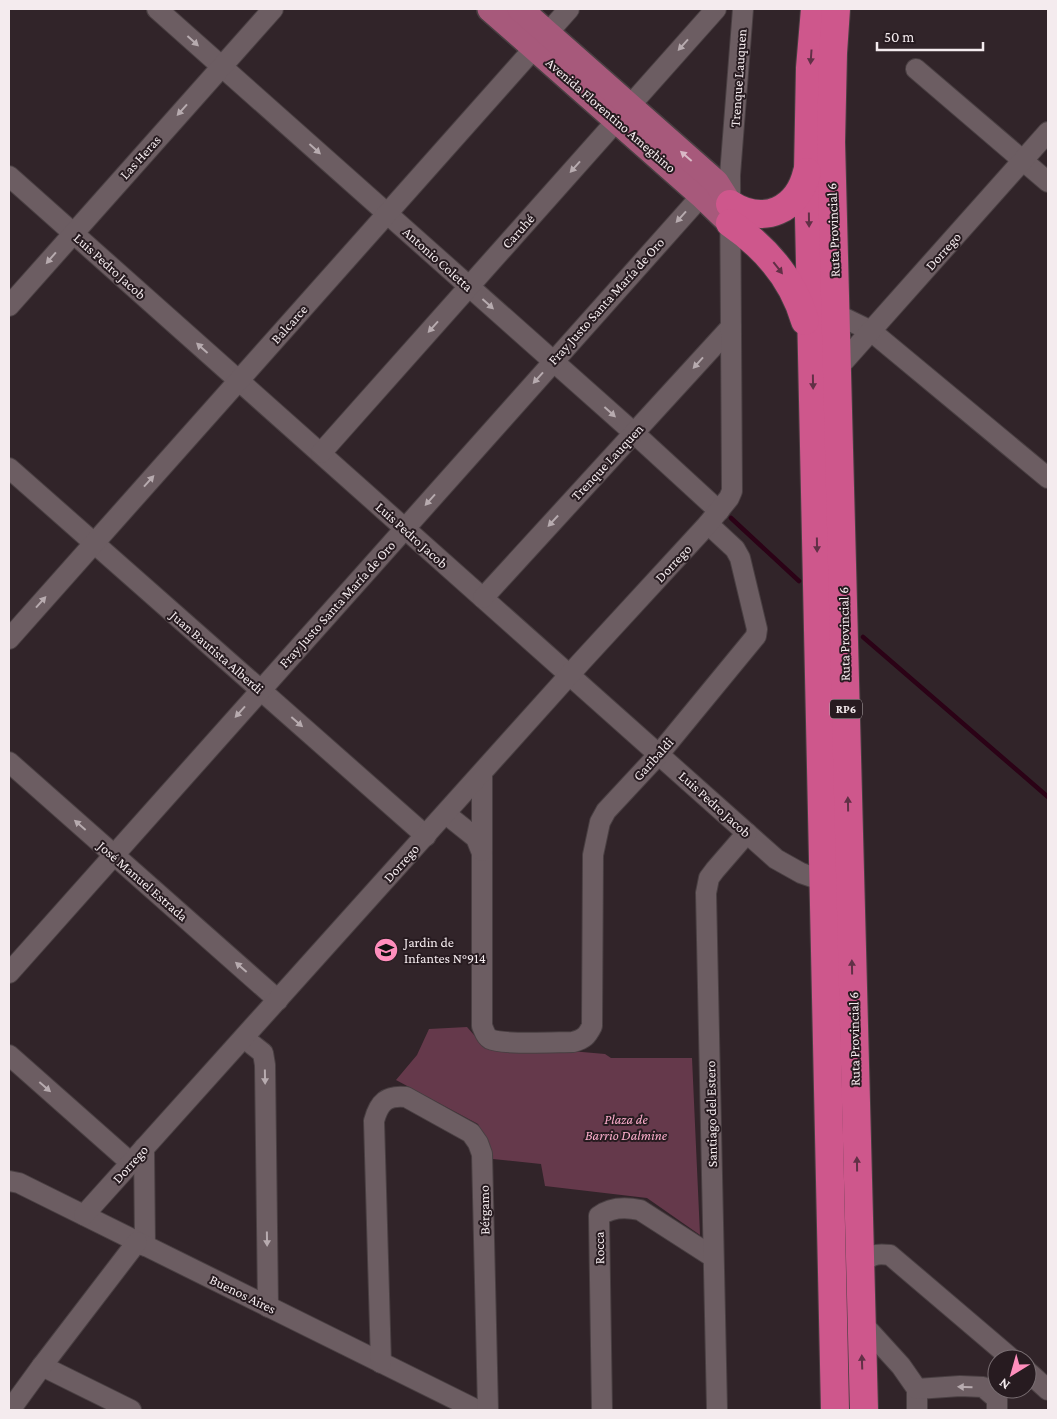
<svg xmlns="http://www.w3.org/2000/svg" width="1057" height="1419" viewBox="0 0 1057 1419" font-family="'Crimson Pro',serif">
	<rect width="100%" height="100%" fill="#312429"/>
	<polygon fill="#65394b" points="467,1027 481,1043 605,1054 611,1058 692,1058 700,1235 647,1198 545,1186 541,1164 493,1159 478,1124 396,1080 417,1055 429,1029"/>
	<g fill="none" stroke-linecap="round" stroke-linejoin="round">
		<g stroke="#2b0216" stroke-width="4.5">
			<polyline points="731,518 799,581"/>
			<polyline points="863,637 1048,797"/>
		</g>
		<g stroke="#493f42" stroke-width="22">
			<g id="minor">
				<polyline points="157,9 634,433 719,511"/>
				<polyline points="916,69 1048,182"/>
				<polyline points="9,176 776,859 801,873 824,881"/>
				<polyline points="9,306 273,9"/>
				<polyline points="836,314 871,331 1048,478"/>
				<polyline points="837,369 1048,132"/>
				<polyline points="321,453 716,9"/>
				<polyline points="9,468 426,836"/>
				<polyline points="483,598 731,327"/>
				<polyline points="9,639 569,9"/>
				<polyline points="9,762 278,1000"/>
				<path d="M446,814L476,838L482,853V1026C484,1030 485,1036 490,1039C502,1045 557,1042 573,1042C584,1039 587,1036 592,1026L593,855L600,822L606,811L659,754L756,636L757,629L740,558L735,549L708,524"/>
				<polyline points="482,851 482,774"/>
				<polyline points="9,973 711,185"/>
				<polyline points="244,1038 263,1053 265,1065 268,1307"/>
				<polyline points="9,1055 131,1163"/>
				<polyline points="144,1148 145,1246"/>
				<polyline points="9,1181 19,1183 477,1410"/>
				<polyline points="84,1215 581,662 708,524 729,498 732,491 730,175 743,9"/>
				<path d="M859,1266C871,1255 874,1253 890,1255L1012,1359"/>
				<polyline points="861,1322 901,1366 917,1389 917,1410"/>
				<path d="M381,1363L374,1121C379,1102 387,1095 406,1097L471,1133L478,1143L482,1154L488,1410"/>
				<polyline points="42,1366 131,1410"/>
				<polyline points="1027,1371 1048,1390"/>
				<polyline points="917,1389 960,1386 983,1387 997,1399 997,1410"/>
				<polyline points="10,1410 42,1366 137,1242"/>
				<path d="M602,1410L599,1216C611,1207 626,1207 640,1210L713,1257"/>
				<polyline points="717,1410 706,893 709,878 715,870 747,833"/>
			</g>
		</g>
		<g stroke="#493f42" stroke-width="28">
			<g id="major">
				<polyline points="490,9 701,195 730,223"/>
				<polyline points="520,9 716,182 730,204"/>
			</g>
		</g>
		<g stroke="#493f42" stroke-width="30">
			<g id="highway">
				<polyline points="815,9 810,68 808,171 835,1410"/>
				<polyline points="836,9 833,53 831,142 864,1410"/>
				<path d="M730,204C764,226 798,210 807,172"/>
				<path d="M730,223C765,247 793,279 805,321"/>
			</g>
		</g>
		<use href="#minor" stroke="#6c5d62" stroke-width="20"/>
		<use href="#major" stroke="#a7597b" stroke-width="25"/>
		<use href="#highway" stroke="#ce578c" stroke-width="28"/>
	</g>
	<defs><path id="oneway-solid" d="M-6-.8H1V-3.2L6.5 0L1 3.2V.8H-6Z" transform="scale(1.25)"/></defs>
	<g fill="#b7abaf">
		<use href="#oneway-solid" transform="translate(193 41) rotate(42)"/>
		<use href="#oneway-solid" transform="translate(683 45) rotate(132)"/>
		<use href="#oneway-solid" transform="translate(182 110) rotate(132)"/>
		<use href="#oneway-solid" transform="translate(315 149) rotate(42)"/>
		<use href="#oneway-solid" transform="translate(575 167) rotate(132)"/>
		<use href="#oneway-solid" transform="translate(681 217) rotate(132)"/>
		<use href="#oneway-solid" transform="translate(51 258) rotate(131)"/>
		<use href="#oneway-solid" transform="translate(488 304) rotate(42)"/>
		<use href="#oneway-solid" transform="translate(433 327) rotate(132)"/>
		<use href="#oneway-solid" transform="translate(202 348) rotate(-138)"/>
		<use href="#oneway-solid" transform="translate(698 363) rotate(132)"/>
		<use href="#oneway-solid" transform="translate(538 378) rotate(132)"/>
		<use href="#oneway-solid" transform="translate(610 412) rotate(42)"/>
		<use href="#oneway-solid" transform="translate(149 481) rotate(-48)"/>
		<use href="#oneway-solid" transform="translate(430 500) rotate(132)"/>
		<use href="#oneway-solid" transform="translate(553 521) rotate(133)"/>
		<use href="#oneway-solid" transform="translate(41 602) rotate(-48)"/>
		<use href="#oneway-solid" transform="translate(240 712) rotate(132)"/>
		<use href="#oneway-solid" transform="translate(297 722) rotate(41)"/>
		<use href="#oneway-solid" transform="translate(80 825) rotate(-139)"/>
		<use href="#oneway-solid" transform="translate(241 967) rotate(-139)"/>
		<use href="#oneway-solid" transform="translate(265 1077) rotate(89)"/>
		<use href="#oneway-solid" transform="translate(45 1087) rotate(41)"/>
		<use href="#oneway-solid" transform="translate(267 1239) rotate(89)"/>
		<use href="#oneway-solid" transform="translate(965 1387) rotate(-179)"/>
	</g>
	<g fill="#613046">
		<use href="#oneway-solid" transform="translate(811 57) rotate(94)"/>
		<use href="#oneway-solid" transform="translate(809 220) rotate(89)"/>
		<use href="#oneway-solid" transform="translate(778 268) rotate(52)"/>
		<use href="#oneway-solid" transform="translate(813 382) rotate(89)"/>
		<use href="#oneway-solid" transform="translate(817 545) rotate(89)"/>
		<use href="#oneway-solid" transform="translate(848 804) rotate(-91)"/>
		<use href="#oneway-solid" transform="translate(852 967) rotate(-91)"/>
		<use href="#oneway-solid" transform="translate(857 1164) rotate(-91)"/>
		<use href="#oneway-solid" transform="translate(862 1362) rotate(-92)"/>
	</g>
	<use fill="#d9b8c6" href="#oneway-solid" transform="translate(686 156) rotate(-139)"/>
	<defs>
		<g id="school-disc" transform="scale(1.25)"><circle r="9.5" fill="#fe8ebc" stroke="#271b20"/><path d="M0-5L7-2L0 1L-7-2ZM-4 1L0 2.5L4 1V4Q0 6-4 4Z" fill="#111"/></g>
	</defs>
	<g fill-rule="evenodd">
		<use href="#school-disc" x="386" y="950"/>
	</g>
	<g text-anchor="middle" stroke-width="4" stroke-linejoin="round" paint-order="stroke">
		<rect fill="#271b20" stroke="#b6adb0" stroke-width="1" x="830" y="699.5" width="32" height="19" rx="4"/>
		<g font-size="12" font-weight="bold" fill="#f4ebee">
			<text x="846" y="713">RP6</text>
		</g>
		<g font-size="14" fill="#f4ebee" stroke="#271b20">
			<text transform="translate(738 78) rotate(-86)" y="5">Trenque Lauquen</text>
			<text transform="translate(611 115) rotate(41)" y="5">Avenida Florentino Ameghino</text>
			<text transform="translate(140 157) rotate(-48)" y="5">Las Heras</text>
			<text transform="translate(833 230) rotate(-92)" y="5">Ruta Provincial 6</text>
			<text transform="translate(518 231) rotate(-48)" y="5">Caruhé</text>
			<text transform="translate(943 251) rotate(-48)" y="5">Dorrego</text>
			<text transform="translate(438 259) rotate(42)" y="5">Antonio Coletta</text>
			<text transform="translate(110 266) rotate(42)" y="5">Luis Pedro Jacob</text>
			<text transform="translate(606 301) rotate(-48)" y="5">Fray Justo Santa María de Oro</text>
			<text transform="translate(289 324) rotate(-48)" y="5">Balcarce</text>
			<text transform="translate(607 462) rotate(-47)" y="5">Trenque Lauquen</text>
			<text transform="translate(412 535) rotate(42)" y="5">Luis Pedro Jacob</text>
			<text transform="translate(673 563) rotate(-47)" y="5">Dorrego</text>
			<text transform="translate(337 604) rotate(-48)" y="5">Fray Justo Santa María de Oro</text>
			<text transform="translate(844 634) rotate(-91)" y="5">Ruta Provincial 6</text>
			<text transform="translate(217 652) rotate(41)" y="5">Juan Bautista Alberdi</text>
			<text transform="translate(653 759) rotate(-48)" y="5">Garibaldi</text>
			<text transform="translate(715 804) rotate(42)" y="5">Luis Pedro Jacob</text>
			<text transform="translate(401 863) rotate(-48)" y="5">Dorrego</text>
			<text transform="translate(143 881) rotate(41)" y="5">José Manuel Estrada</text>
			<text transform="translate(854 1039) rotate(-91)" y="5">Ruta Provincial 6</text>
			<text transform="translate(711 1114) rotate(-91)" y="5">Santiago del Estero</text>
			<text transform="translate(130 1164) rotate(-48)" y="5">Dorrego</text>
			<text transform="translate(484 1210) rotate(-91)" y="5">Bérgamo</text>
			<text transform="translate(599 1248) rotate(-91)" y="5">Rocca</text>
			<text transform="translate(243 1294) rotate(26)" y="5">Buenos Aires</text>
		</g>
		<g font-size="14" fill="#f4ebee" stroke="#271b20" text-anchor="start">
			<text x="404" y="947">Jardin de<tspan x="404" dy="16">Infantes N°914</tspan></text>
		</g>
		<g font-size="14" font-style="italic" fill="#fbadcb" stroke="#271b20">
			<text x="626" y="1124">Plaza de<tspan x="626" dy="16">Barrio Dalmine</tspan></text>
		</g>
	</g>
	<rect width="1057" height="1419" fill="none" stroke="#f4ebee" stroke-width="20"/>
	<g transform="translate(1012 1374) rotate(217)"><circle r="24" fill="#271b20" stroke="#796e72"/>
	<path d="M0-4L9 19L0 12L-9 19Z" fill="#fe8ebc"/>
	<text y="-8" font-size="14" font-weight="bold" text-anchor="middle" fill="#f4ebee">N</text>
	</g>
	<path d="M877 42v8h106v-8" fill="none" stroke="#f4ebee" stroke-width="2.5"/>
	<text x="884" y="42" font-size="15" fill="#f4ebee" stroke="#271b20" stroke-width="4" paint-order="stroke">50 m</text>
</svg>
